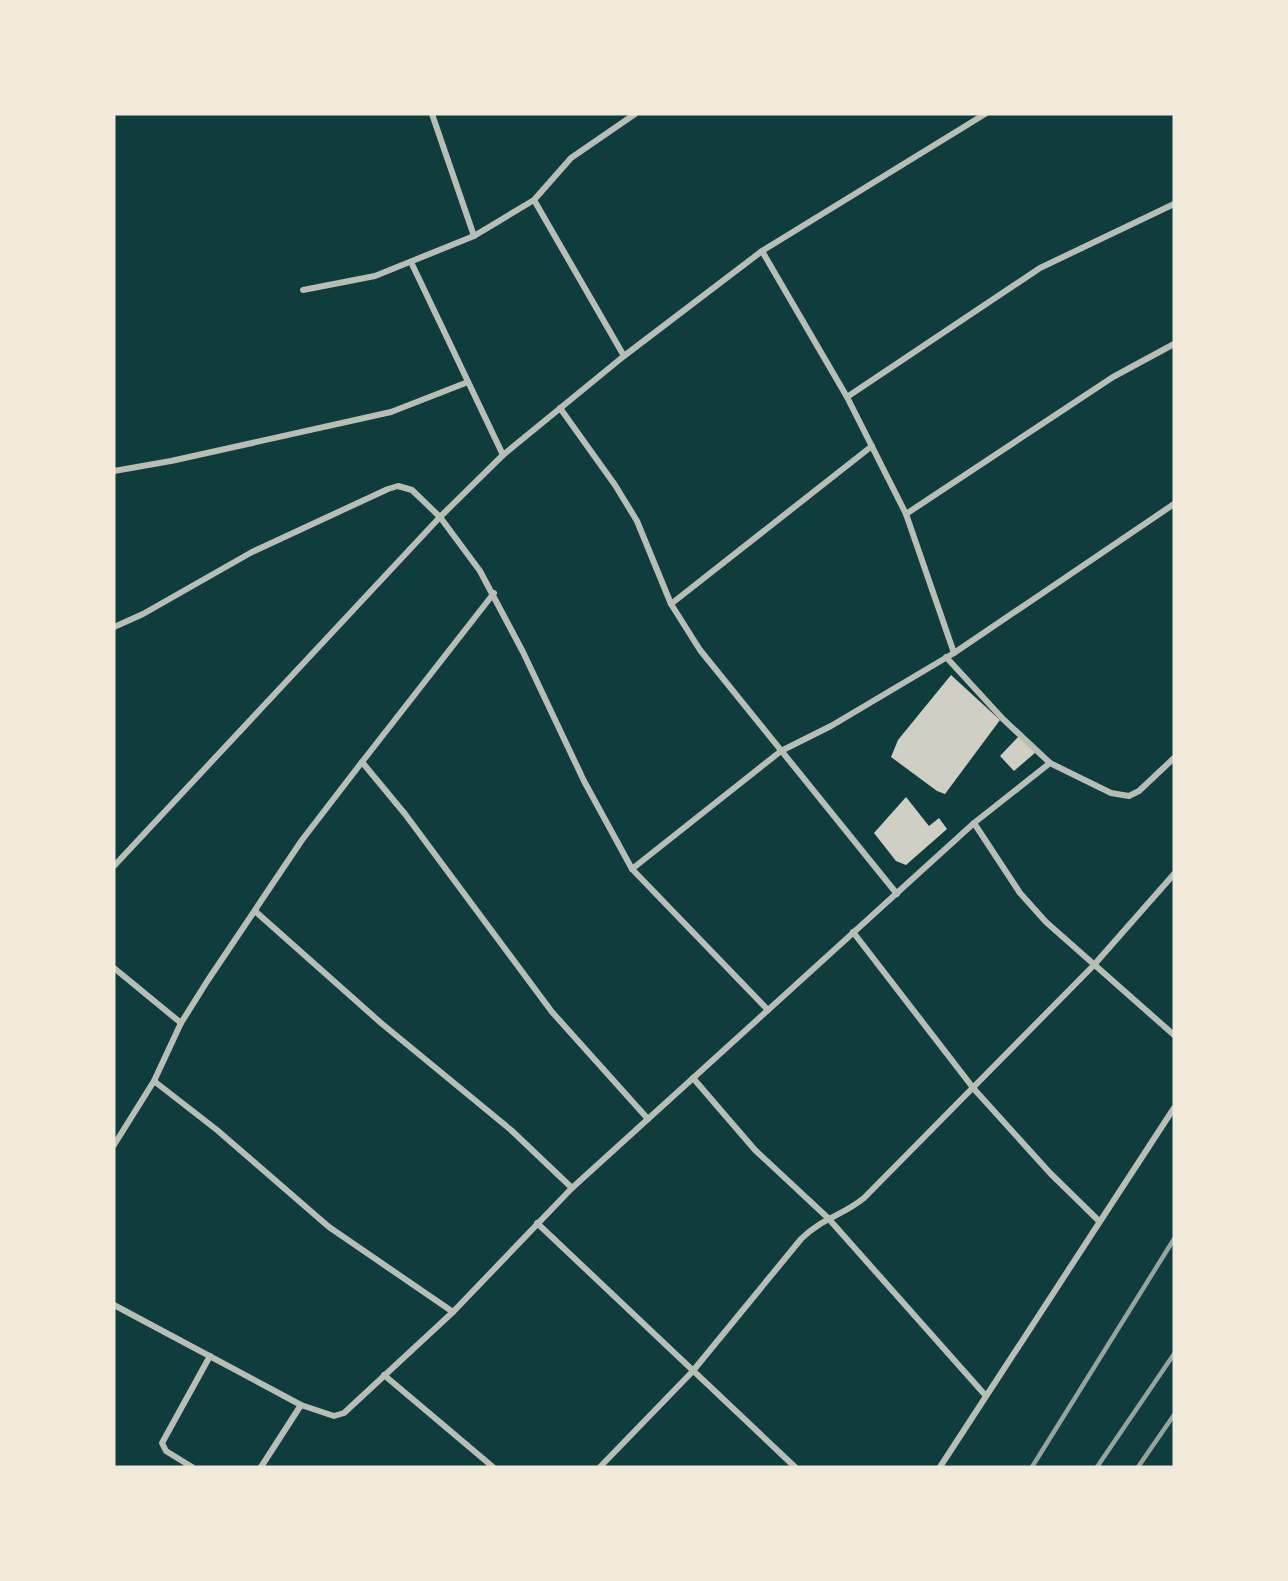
<svg xmlns="http://www.w3.org/2000/svg" width="1288" height="1581" viewBox="0 0 1288 1581" font-family="'Libre Baskerville',serif">
	<rect width="100%" height="100%" fill="#0f3d3e"/>
	<g fill="#cfcfc3">
		<polygon points="951,675 1000,720 945,794 937,791 891,757 898,740"/>
		<polygon points="1019,736 1036,752 1014,771 1000,756"/>
		<polygon points="906,797 929,826 939,818 947,829 906,865 896,861 874,833"/>
	</g>
	<g fill="none" stroke-linecap="round" stroke-linejoin="round">
		<g stroke="#b8beb3" stroke-width="6">
			<polyline points="432,114 474,236"/>
			<polyline points="534,200 624,356"/>
			<polyline points="762,251 847,397 906,514 954,653"/>
			<polyline points="411,262 503,455"/>
			<polyline points="303,290 375,276 474,236 534,200 571,158 635,114"/>
			<polyline points="847,397 1040,268 1174,204"/>
			<polyline points="560,408 615,485 637,521 671,604 700,650 897,894"/>
			<polyline points="114,471 171,461 391,412 468,382"/>
			<polyline points="906,514 1113,377 1174,344"/>
			<polyline points="494,593 362,762 405,814 552,1012 648,1119"/>
			<polyline points="671,604 872,446"/>
			<polyline points="114,627 143,614 252,552 388,489 398,486 412,490 440,517 480,571 523,652 584,781 632,869 768,1010"/>
			<polyline points="946,657 1003,719 1050,763 1111,793 1129,796 1139,791 1174,758"/>
			<polyline points="974,823 1020,893 1046,922 1174,1035"/>
			<polyline points="114,866 440,517 503,455 624,356 762,251 985,114"/>
			<polyline points="632,869 781,751 831,726 954,653 1174,504"/>
			<polyline points="255,911 381,1023 511,1130 572,1188"/>
			<polyline points="853,932 974,1089 1050,1173 1099,1221"/>
			<polyline points="114,968 181,1023"/>
			<polyline points="693,1078 755,1150 828,1218 986,1396"/>
			<polyline points="154,1081 217,1130 329,1227 453,1312"/>
			<polyline points="114,1145 154,1081 181,1023 208,980 302,840 362,762"/>
			<polyline points="537,1223 795,1467"/>
			<polyline points="114,1305 301,1405 334,1416 344,1413 453,1312 572,1188 974,823 1050,763"/>
			<polyline points="384,1375 493,1467"/>
			<polyline points="192,1467 166,1451 162,1443 210,1356"/>
			<polyline points="261,1467 301,1405"/>
			<path d="M600,1467L692,1372L801,1239C822,1218 842,1216 864,1198L1093,966L1174,874"/>
			<polyline points="940,1467 1174,1108"/>
		</g>
		<g stroke="#97a49c" stroke-width="4.5">
			<polyline points="1032,1467 1174,1239"/>
			<polyline points="1097,1467 1174,1354"/>
			<polyline points="1138,1467 1174,1415"/>
		</g>
	</g>
	<rect width="1288" height="1581" fill="none" stroke="#f1e9da" stroke-width="231"/>
</svg>
